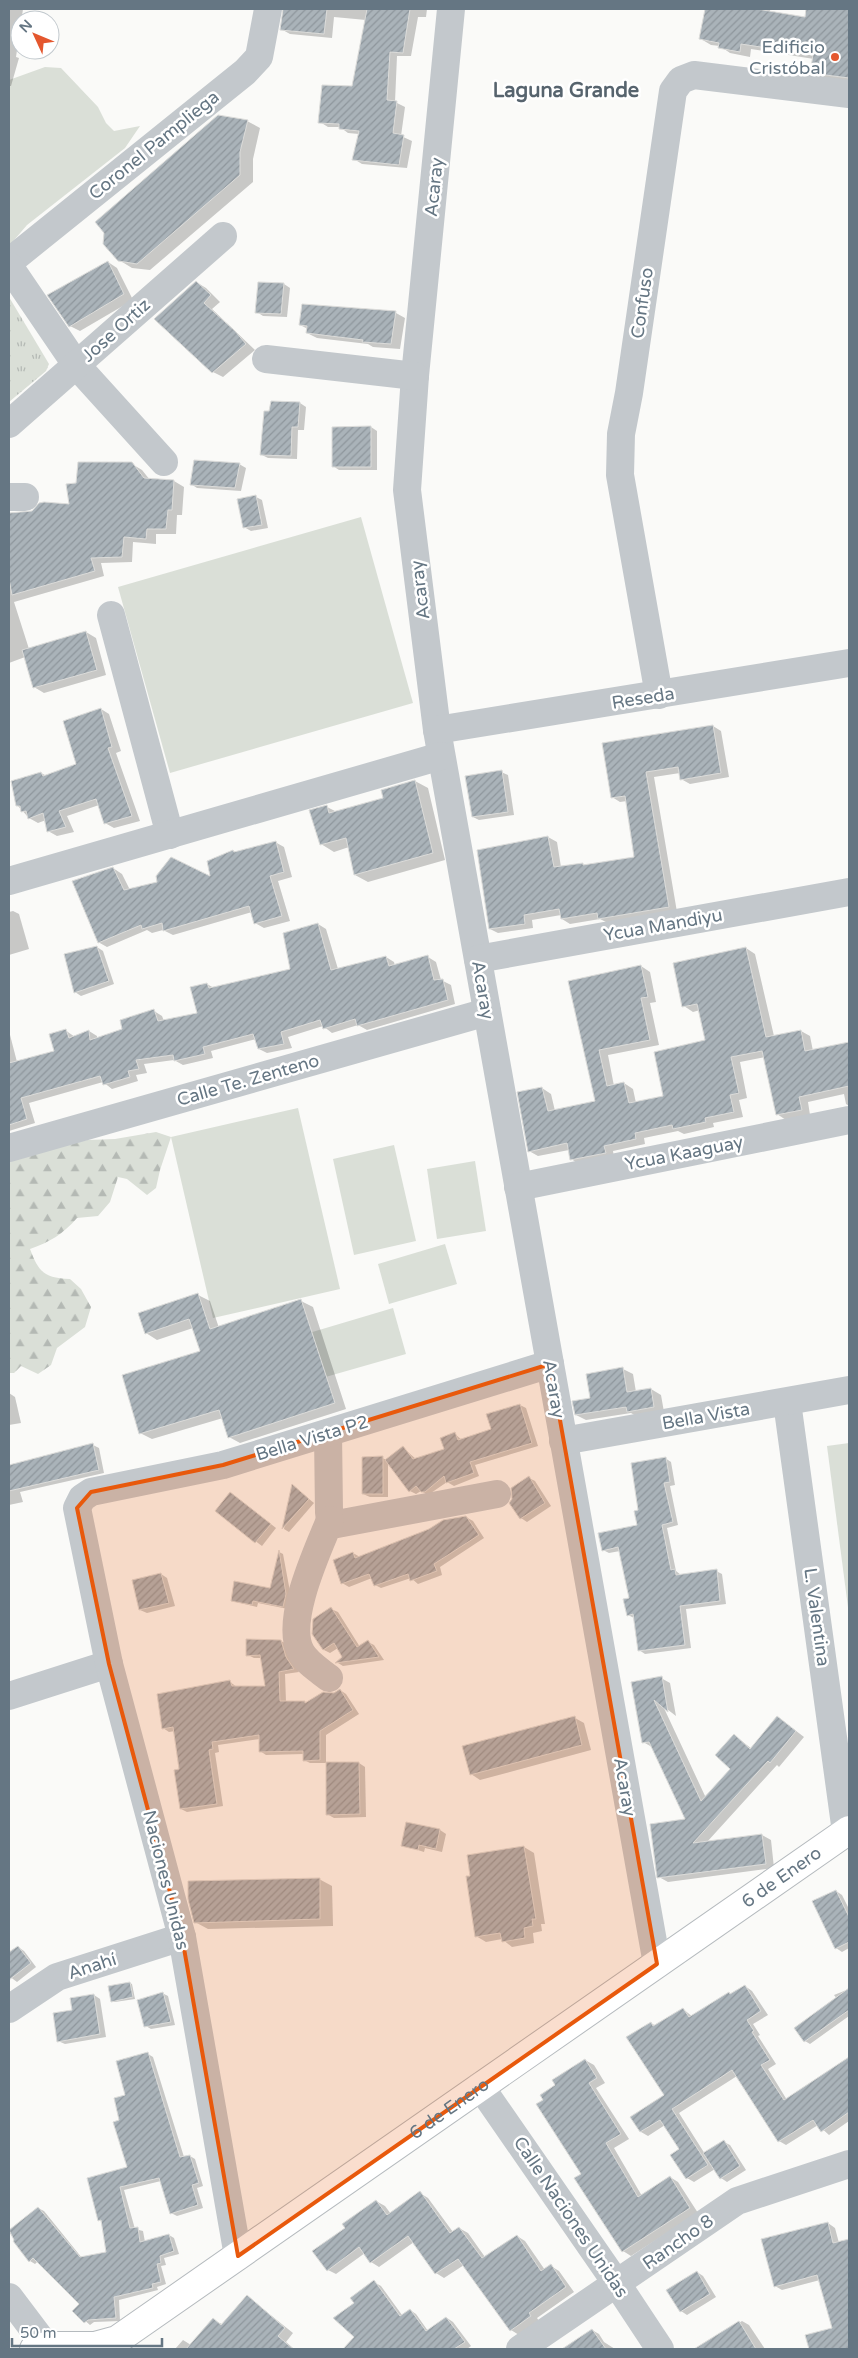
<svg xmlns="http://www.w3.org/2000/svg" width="858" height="2358" viewBox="0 0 858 2358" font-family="'Varela Round',sans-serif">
	<defs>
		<pattern id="forest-firs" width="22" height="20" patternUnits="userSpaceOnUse" patternTransform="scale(1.25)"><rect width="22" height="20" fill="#dadfd7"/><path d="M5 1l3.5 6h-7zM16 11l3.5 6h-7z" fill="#b4b9b4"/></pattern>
		<pattern id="park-tufts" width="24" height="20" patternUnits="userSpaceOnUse" patternTransform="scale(1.25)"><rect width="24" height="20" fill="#dadfd7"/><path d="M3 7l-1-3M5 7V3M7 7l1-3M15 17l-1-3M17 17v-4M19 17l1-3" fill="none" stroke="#b4b9b4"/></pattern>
		<pattern id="building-hatch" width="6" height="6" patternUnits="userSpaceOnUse" patternTransform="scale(1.25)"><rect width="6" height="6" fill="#aab3b9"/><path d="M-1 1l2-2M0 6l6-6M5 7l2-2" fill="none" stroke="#8e969c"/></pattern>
	</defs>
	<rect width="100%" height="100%" fill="#fafaf8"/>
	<g fill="#dadfd7">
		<polygon points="45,67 61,68 98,107 106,123 114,131 140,126 125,148 27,225 9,246 9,80"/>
		<polygon points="361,517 413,703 170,773 118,587"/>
		<polygon points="298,1108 340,1289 213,1318 171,1137"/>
		<polygon points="394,1145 416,1241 354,1255 333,1159"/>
		<polygon points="475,1161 486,1231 437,1239 427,1169"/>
		<polygon points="445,1244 457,1284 389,1304 378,1264"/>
		<polygon points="393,1308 406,1354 322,1378 309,1333"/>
		<polygon points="849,1443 849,1615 827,1446"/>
	</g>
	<path fill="url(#forest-firs)" d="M156,1132L171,1137L160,1170L156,1188L147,1195L127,1179L118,1177L110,1202L98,1216L77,1218C63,1234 50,1242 30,1249C39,1273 45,1278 70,1279L81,1289L91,1307L85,1327L57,1348L51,1365L38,1374L21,1366L14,1373H9V1157L87,1140L115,1139Z"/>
	<polygon fill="url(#park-tufts)" points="9,297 49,364 46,371 9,402"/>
	<g fill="#0003">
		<polygon points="9,9 23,9 16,57 19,58 11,86 9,86"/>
		<polygon points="284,9 427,9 426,17 418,17 411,56 397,56 395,102 405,107 401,136 412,141 407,168 362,164 354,159 359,134 348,133 340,127 328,127 320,122 353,87 366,20 334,17 332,38 290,34 281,29"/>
		<polygon points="706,9 770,9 770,12 806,18 807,9 849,9 849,82 822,79 811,73 814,59 751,49 750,57 730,53 720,46 711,45 701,39"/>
		<polygon points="247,121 260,128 253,159 253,182 150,270 132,268 119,260"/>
		<polygon points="108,262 117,268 133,300 80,331 70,326"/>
		<polygon points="196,282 206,288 220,302 212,309 255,350 223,377 213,372"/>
		<polygon points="284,284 290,288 287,317 263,316 257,312"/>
		<polygon points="303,306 396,313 405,318 400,349 373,347 368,344 317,338 307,333 308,329 300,325"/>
		<polygon points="300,403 306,407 304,430 298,430 297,459 268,458 262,455 270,412"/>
		<polygon points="371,427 377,431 377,470 339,470 333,466 333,428"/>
		<polygon points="132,464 142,470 150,480 174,481 184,487 182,515 177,515 176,534 156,534 156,544 133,542 132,562 101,563 104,576 14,602 29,649 86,632 96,638 106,675 44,693 34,687 25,657 9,663 9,513 26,514 70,505 77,484"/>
		<polygon points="239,464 246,468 241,491 197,488 191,484"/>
		<polygon points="256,497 262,500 268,528 251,531 244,527"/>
		<polygon points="101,709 109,714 121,751 116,753 140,821 114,828 105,823 99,805 67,816 74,832 57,836 48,831 46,820 38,823 29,818 17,805 41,773 47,776 78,765"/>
		<polygon points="713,726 721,731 729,777 690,784 681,779 680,773 654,777 677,912 608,923 600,919 570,924 562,919 561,915 532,920 533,928 498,933 490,929 478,851 548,837 557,842 561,867 583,864 586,866 636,858 627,801 620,802 612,797 603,744"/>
		<polygon points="501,772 508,775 514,815 479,820 473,817"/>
		<polygon points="415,781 428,788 445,860 368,882 355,875 349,847 334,852 321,844 327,807 337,812 385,799"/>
		<polygon points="275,842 284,847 292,877 278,881 290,921 264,928 255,923 252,912 173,935 163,930 152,933 147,930 107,947 98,942 113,868 122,874 130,890 212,878 233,851 237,853"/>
		<polygon points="13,911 19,914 29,949 9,955 9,912"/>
		<polygon points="318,924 326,929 338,969 386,957 394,962 395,966 428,957 436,962 441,980 451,985 455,1004 367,1030 358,1025 332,1033 323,1026 288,1037 292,1048 267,1053 259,1049 256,1039 211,1051 213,1058 183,1065 174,1060 144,1064 147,1073 136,1075 138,1081 112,1089 103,1082 29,1103 35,1123 9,1131 9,1031 17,1062 55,1052 65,1030 75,1037 89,1031 97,1036 97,1039 123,1030 154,1011 162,1016 164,1021 199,1014 207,984 214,988 292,970"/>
		<polygon points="97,947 103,951 114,984 81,996 75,992"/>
		<polygon points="746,948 755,954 774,1036 801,1031 810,1036 813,1051 849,1043 849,1106 846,1104 844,1094 808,1102 810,1115 786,1120 777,1114 765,1057 740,1062 747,1098 739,1100 743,1117 713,1123 714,1127 684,1134 678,1131 644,1138 645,1144 613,1151 614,1157 581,1165 571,1159 569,1150 538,1156 529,1151 542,1088 551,1094 555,1111 596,1102 570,982 641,966 650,972 656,1002 650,1003 659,1045 608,1055 614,1086 624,1083 633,1089 636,1103 665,1097 706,1041 700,1010 693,1012 684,1006"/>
		<polygon points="198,1295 210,1301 219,1328 301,1301 313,1307 346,1409 240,1443 229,1437 223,1418 152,1439 140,1433 201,1352 193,1328 157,1340 146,1333"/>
		<polygon points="623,1369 633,1374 636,1392 651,1389 661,1395 664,1412 638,1417 631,1413 586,1420 576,1415"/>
		<polygon points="9,1393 15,1397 21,1423 9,1425"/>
		<polygon points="520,1405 526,1408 538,1446 475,1465 479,1476 454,1486 447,1482 428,1495 421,1491 416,1494 410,1491 388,1463 388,1497 370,1497 363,1494 382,1458 387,1460 403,1448 416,1459 445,1449 455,1434 462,1440 492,1429"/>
		<polygon points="93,1445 99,1448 104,1473 20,1492 23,1502 9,1505 9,1466"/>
		<polygon points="665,1458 671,1462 675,1485 670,1486 678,1525 667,1528 676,1571 681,1575 716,1571 722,1574 726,1604 686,1609 691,1648 645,1654 639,1650 634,1618 628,1615 630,1599 620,1551 609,1553 603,1550 639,1526 640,1511"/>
		<polygon points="529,1478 535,1481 551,1506 527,1522 521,1518"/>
		<polygon points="293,1486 314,1503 289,1532 284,1529"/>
		<polygon points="231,1493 276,1528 262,1546 216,1511"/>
		<polygon points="466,1517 473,1521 484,1538 440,1567 442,1575 418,1584 411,1578 381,1588 375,1585 372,1578 349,1587 342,1583 353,1553 360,1557"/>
		<polygon points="279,1552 283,1554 291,1597 288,1609 258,1603 257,1607 232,1601 271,1589"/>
		<polygon points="161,1574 167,1578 175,1606 147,1613 140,1610"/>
		<polygon points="331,1609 338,1612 360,1647 368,1642 374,1645 384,1660 343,1666 338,1663 344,1657 338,1648 330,1653 324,1650"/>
		<polygon points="281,1641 287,1644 292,1661 299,1672 285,1674 286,1702 307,1704 340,1690 346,1694 359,1714 326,1735 326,1763 310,1763 304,1760 304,1754 266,1755 260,1751 260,1739 218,1745 219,1752 215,1753 223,1806 187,1812 181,1809 181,1770 175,1731 169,1732 163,1728 230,1682 237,1687 266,1687 262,1658 254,1658 248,1655"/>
		<polygon points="661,1678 670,1683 676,1716 663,1706 706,1798 732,1769 734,1735 752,1749 778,1717 804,1737 779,1767 777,1765 707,1842 762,1835 771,1840 774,1868 668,1882 659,1877 687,1820 652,1747 643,1742 633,1683"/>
		<polygon points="575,1718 584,1723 591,1750 480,1780 471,1774"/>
		<polygon points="359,1763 365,1767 366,1817 334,1818 327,1814"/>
		<polygon points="407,1823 440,1830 446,1834 442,1852 425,1848 424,1852 402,1845"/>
		<polygon points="524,1847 534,1853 545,1924 541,1924 542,1931 533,1933 534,1943 512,1947 502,1939 486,1942 476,1936 468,1856"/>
		<polygon points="319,1879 332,1886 333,1926 208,1929 195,1922"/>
		<polygon points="836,1891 842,1895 849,1909 849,1948 842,1952 836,1948"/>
		<polygon points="18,1947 24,1951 36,1967 17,1982 9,1976 9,1954"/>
		<polygon points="130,1983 132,1984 135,1999 115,2002 112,2001"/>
		<polygon points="745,1986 752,1991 768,2015 753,2024 760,2035 758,2036 776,2064 768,2069 787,2100 849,2058 849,2121 829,2135 818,2125 786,2145 779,2141 737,2076 679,2113 705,2154 724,2142 730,2145 746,2170 727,2182 721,2178 715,2169 694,2182 687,2178 681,2149 665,2125 648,2136 641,2132 632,2117 665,2095 651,2023 656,2026 683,2009 693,2017 729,1993 732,1995"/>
		<polygon points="849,1989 849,2016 810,2044 805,2041 837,1999 834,1995"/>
		<polygon points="162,1993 168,1996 175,2025 151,2029 146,2026"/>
		<polygon points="94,1995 100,1999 106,2037 65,2044 58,2041 73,2011"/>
		<polygon points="148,2054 153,2057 184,2157 190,2156 195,2159 203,2186 197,2188 203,2208 177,2216 171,2213 161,2181 124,2190 135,2229 143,2231 145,2242 169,2235 174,2238 179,2254 164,2258 166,2265 161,2266 166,2284 157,2287 158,2290 119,2300 120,2321 94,2322 90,2325 74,2311 81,2304 38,2261 35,2264 30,2261 9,2232 38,2208 44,2211 82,2258 108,2253 102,2222 99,2220 128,2168 121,2121 126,2096"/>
		<polygon points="585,2060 594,2065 605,2083 596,2088 629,2139 614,2148 642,2196 670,2177 678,2182 698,2213 631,2256 623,2251 544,2100 557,2085"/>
		<polygon points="420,2193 428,2198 453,2232 459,2228 468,2233 485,2257 517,2236 525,2241 545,2270 551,2266 559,2271 574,2292 537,2318 539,2321 519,2335 511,2330 464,2265 444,2278 436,2273 414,2242 379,2267 371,2262 365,2253 336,2274 328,2270 347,2228 376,2201 385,2206 391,2214"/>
		<polygon points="828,2223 835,2228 839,2243 849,2240 849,2349 810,2349 807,2336 833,2329 820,2280 782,2290 775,2286"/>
		<polygon points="697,2272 703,2276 716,2297 687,2315 681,2311"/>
		<polygon points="374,2282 381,2286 402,2315 410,2310 416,2314 428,2331 447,2318 453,2322 471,2346 467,2349 345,2349 356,2337 356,2304"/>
		<polygon points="248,2297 293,2333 286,2342 293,2348 292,2349 175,2349 183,2340 191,2345 213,2320 222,2324"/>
		<polygon points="742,2321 749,2325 765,2349 699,2349"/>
		<polygon points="592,2330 599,2334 604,2342 615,2349 573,2349 570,2345"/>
	</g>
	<g fill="url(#building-hatch)" stroke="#dcdcda">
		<polygon points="283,9 327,9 324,34 280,30"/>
		<polygon points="367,9 410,9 403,53 390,52 387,100 397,101 393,133 404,135 399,165 352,160 359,131 339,129 339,124 318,123 322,85 352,86"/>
		<polygon points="705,9 757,9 805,17 806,9 849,9 849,78 810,73 813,55 741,44 740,52 718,48 719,43 699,39"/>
		<polygon points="218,115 248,120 240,152 240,175 137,264 118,261 103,244 104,233 95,222"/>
		<polygon points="108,261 124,294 69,327 47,295"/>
		<polygon points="196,281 211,295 204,303 235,331 246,344 212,373 154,319"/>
		<polygon points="258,282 284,283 281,314 255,313"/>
		<polygon points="302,304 396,311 391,344 362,342 363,340 306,333 307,326 299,325"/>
		<polygon points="271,401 300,402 298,427 292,427 291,456 260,455 264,411 269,411"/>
		<polygon points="371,426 371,467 332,467 332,427"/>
		<polygon points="194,460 240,463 235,488 190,485"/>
		<polygon points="78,462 132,462 144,478 174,480 172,510 168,510 166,529 147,529 146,539 124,537 122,557 91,558 95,571 12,595 9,579 9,513 32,511 39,503 44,502 69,504 66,484 76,483"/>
		<polygon points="256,495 262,525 243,528 237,499"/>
		<polygon points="86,631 97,670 33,688 22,650"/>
		<polygon points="101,708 112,747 108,748 132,816 104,824 96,799 59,811 66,827 47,832 43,813 28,819 26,811 21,812 20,806 16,806 11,781 41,772 43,776 76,764 63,721"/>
		<polygon points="713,725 721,773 680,780 678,767 646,772 669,907 598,919 597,913 561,919 559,909 524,915 525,924 489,929 477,850 548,836 554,867 583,863 583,865 634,857 625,796 611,798 602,743"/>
		<polygon points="502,770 508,812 472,817 465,776"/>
		<polygon points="415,780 433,853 354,875 346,838 320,845 309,810 327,805 329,813 383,798 381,790"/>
		<polygon points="276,841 284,872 270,876 282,916 254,924 249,906 163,931 162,923 142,929 141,925 98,943 72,881 113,867 124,890 157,882 156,876 171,857 210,876 207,861 233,850 234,852"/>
		<polygon points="318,923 331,970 386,956 389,966 428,955 434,980 443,979 448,1000 357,1026 355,1019 323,1029 320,1020 281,1032 284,1044 258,1049 253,1034 203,1047 205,1054 174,1061 173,1055 136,1060 139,1069 128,1071 130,1077 103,1085 100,1076 21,1098 27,1119 9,1125 9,1063 54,1051 49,1034 66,1029 69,1038 89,1030 90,1040 122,1029 120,1020 154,1009 158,1021 197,1013 190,987 207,983 209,988 290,969 283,933"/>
		<polygon points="97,946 109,981 74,993 64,954"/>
		<polygon points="746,947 766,1037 801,1030 805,1051 849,1042 849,1086 799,1097 802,1110 776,1115 762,1051 731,1057 739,1093 730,1095 734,1112 705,1118 706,1122 673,1129 672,1125 635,1133 636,1139 604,1146 606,1153 570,1160 567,1143 528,1152 517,1092 542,1087 548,1111 595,1101 568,981 641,965 648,997 641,998 650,1040 599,1050 607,1086 624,1082 629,1103 663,1096 654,1052 705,1040 697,1004 682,1007 673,963"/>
		<polygon points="198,1293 210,1329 301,1299 335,1403 228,1438 219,1410 139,1434 122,1375 200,1351 189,1319 145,1334 138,1313"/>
		<polygon points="623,1367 627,1392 651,1388 654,1407 627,1412 626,1407 575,1415 572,1401 590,1398 586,1374"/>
		<polygon points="520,1404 532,1443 470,1462 474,1473 446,1483 444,1476 425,1492 421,1492 416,1486 409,1492 385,1460 403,1446 413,1459 444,1449 440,1438 455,1432 458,1440 491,1429 486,1414"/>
		<polygon points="93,1443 99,1470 9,1491 9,1465"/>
		<polygon points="383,1456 383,1494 362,1494 362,1457"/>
		<polygon points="666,1457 670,1482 664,1483 673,1522 662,1525 671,1570 675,1569 676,1575 717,1569 720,1601 680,1606 685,1645 638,1651 633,1614 627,1616 623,1599 629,1598 618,1547 602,1551 598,1533 637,1525 634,1511 638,1510 631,1463"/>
		<polygon points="529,1476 545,1503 520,1519 509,1503 512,1499 511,1488"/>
		<polygon points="292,1484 309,1499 282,1529"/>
		<polygon points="230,1492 271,1524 255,1543 215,1511"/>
		<polygon points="466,1516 479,1535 434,1564 437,1571 410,1581 408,1574 374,1586 369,1574 341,1584 333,1560 353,1552 355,1558 429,1529 443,1520"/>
		<polygon points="279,1550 286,1594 283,1607 253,1601 252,1605 231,1601 234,1581 270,1588"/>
		<polygon points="161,1573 169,1603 139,1610 132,1580"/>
		<polygon points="331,1607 357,1647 368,1640 379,1657 335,1663 342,1657 334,1643 323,1650 312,1634 313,1619"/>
		<polygon points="246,1639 281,1640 286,1657 294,1669 279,1672 280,1701 305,1701 305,1703 323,1692 334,1693 340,1689 353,1710 320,1731 320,1760 303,1761 303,1751 259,1752 259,1735 212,1742 213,1749 209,1750 217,1804 180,1809 174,1770 179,1769 173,1727 162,1729 157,1694 230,1680 232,1686 265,1686 260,1655 246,1656"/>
		<polygon points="662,1676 668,1712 654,1700 701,1801 730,1769 715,1755 734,1734 750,1749 777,1716 796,1731 770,1763 768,1761 693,1843 762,1834 766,1864 657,1878 650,1824 685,1819 649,1742 642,1743 631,1682"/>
		<polygon points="575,1716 582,1745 470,1775 462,1746"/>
		<polygon points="326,1762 359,1762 360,1814 326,1815"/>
		<polygon points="406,1822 440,1829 436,1849 419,1845 418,1850 401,1846"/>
		<polygon points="524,1846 536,1919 532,1919 533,1926 524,1928 525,1938 502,1942 500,1933 475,1937 466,1876 470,1876 467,1855"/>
		<polygon points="320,1878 320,1919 194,1923 188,1899 188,1881"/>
		<polygon points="836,1890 849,1917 849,1942 835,1949 812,1901"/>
		<polygon points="18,1946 31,1963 9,1980 9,1952"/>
		<polygon points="130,1982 133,1997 111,2002 108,1986"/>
		<polygon points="745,1985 761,2011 747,2020 754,2031 752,2032 770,2060 761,2065 784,2100 849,2057 849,2112 821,2132 813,2120 778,2142 732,2070 672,2109 708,2165 686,2179 670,2155 679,2149 660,2120 640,2132 630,2117 664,2095 626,2037 651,2022 653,2026 683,2008 689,2017 729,1992 730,1994"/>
		<polygon points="849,1988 849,2010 804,2042 794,2028"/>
		<polygon points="163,1992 171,2022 144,2027 137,2000"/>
		<polygon points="94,1994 100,2034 57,2042 53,2013 72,2010 70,1998"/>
		<polygon points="148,2052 180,2157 190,2155 199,2183 192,2185 198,2205 170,2214 159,2178 120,2187 130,2228 138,2227 140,2242 169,2234 174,2251 160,2256 161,2263 157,2264 161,2282 152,2284 153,2288 114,2297 116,2318 88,2320 84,2323 72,2311 79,2304 33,2258 29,2262 13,2241 14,2240 9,2230 38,2207 80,2257 106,2252 101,2220 98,2221 87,2178 127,2167 113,2122 119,2120 114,2098 125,2095 116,2061"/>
		<polygon points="585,2059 597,2078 589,2083 621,2134 606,2143 638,2197 670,2176 690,2208 622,2252 574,2178 581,2174 536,2104 543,2100 540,2095 555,2085 552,2080"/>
		<polygon points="724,2140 740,2166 720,2179 703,2153"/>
		<polygon points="420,2191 450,2233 459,2227 482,2258 517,2235 541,2271 551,2264 566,2287 529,2313 531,2316 510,2331 458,2259 435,2274 408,2236 370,2263 359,2247 327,2271 312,2251 345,2228 342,2224 376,2200 387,2215"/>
		<polygon points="828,2222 833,2243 849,2239 849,2349 809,2349 805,2335 832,2328 817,2275 774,2287 761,2239"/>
		<polygon points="697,2271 710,2294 680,2312 666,2290"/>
		<polygon points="374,2280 400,2316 410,2309 426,2331 446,2317 465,2342 454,2349 343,2349 354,2337 333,2318 354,2303 350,2298"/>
		<polygon points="247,2295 285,2328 278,2336 293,2349 186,2349 213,2318 221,2325"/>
		<polygon points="739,2321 756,2349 694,2349"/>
		<polygon points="592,2329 606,2349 562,2349"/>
	</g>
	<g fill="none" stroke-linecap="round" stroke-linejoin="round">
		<g stroke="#b5babe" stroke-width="30">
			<g id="major">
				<path id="s1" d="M34,2349L46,2346H95L117,2340L849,1830"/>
			</g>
		</g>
		<g stroke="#c3c8cc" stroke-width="28">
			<polyline points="451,9 415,376 407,490 437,730 657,1964"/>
			<polyline points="9,262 245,72 259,57 268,9"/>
			<polyline points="9,266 77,366 164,462"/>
			<polyline points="266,359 415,376"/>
			<polyline points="9,424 223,236"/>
			<polyline points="9,497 25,497"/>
			<polyline points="111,615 170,835"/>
			<polyline points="659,695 620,475 621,434 629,393 673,91 681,80 694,75 849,94"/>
			<polyline points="437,730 849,663"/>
			<polyline points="9,881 441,756"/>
			<polyline points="478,959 849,892"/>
			<polyline points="9,1148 487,1012"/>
			<polyline points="518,1187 849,1120"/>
			<polyline points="787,1402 846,1832"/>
			<polyline points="328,1433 329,1512 330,1520 337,1524 497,1494"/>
			<polyline points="563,1441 849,1390"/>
			<path d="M329,1678C319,1670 307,1663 301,1652C284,1621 318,1550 330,1520"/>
			<polyline points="9,1696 109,1664"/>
			<polyline points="9,2009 57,1977 182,1937"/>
			<polyline points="480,2086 617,2284 660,2349"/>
			<polyline points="238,2256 182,1937 109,1664 77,1508 82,1498 91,1492 223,1465 550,1364"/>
			<polyline points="9,2297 46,2346"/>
			<polyline points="520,2349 737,2201 849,2164"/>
		</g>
		<use href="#major" stroke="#fff" stroke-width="28"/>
	</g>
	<path fill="#e8590c" fill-opacity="0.2" stroke="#e8590c" stroke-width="4" stroke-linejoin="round" d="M550,1364L657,1964L238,2256L182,1937L109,1664L77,1508L91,1492L223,1465Z"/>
	<circle fill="#e4572e" stroke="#fff" stroke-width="2" cx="835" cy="57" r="5"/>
	<g text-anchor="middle" stroke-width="5" stroke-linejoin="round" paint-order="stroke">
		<g font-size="18" fill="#657683" stroke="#fff" text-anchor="end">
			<text x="825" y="53">Edificio<tspan x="825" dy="21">Cristóbal</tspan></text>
		</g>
		<g font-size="18" fill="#657683" stroke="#fff">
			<text transform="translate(154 145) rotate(-39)" y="6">Coronel Pampliega</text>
			<text transform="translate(434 187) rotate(-84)" y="6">Acaray</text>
			<text transform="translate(642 303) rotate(-82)" y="6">Confuso</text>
			<text transform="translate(116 330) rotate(-42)" y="6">Jose Ortiz</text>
			<text transform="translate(420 590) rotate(-97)" y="6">Acaray</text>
			<text transform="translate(643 698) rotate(-9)" y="6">Reseda</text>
			<text transform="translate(663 925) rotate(-10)" y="6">Ycua Mandiyu</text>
			<text transform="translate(483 990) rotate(80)" y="6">Acaray</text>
			<text transform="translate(248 1080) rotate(-16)" y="6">Calle Te. Zenteno</text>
			<text transform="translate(684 1153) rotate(-11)" y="6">Ycua Kaaguay</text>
			<text transform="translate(554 1389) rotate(80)" y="6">Acaray</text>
			<text transform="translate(706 1416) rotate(-10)" y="6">Bella Vista</text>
			<text transform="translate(312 1438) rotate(-17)" y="6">Bella Vista P2</text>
			<text transform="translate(817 1617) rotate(82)" y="6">L. Valentina</text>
			<text transform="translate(625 1787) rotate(80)" y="6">Acaray</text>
			<text dy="6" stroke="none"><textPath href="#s1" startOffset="894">6 de Enero</textPath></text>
			<text transform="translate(166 1880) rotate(76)" y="6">Naciones Unidas</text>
			<text transform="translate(92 1966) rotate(-18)" y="6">Anahí</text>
			<text dy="6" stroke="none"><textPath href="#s1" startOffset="489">6 de Enero</textPath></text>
			<text transform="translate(571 2217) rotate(56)" y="6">Calle Naciones Unidas</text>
			<text transform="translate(678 2242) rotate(-35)" y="6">Rancho 8</text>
		</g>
		<g font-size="20" font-weight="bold" fill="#57646e" stroke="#fff">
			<text x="566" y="97">Laguna Grande</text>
		</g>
	</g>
	<rect width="858" height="2358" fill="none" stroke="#657683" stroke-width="20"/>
	<g transform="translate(35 35) rotate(314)"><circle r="24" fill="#ffffff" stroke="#c1c8cd"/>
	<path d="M0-4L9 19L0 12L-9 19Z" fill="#e4572e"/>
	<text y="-8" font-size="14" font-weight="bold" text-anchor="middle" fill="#657683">N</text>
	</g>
	<path d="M12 2338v8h150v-8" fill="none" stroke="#657683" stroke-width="2.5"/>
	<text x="20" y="2338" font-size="15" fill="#657683" stroke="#ffffff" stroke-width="4" paint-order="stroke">50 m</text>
</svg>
